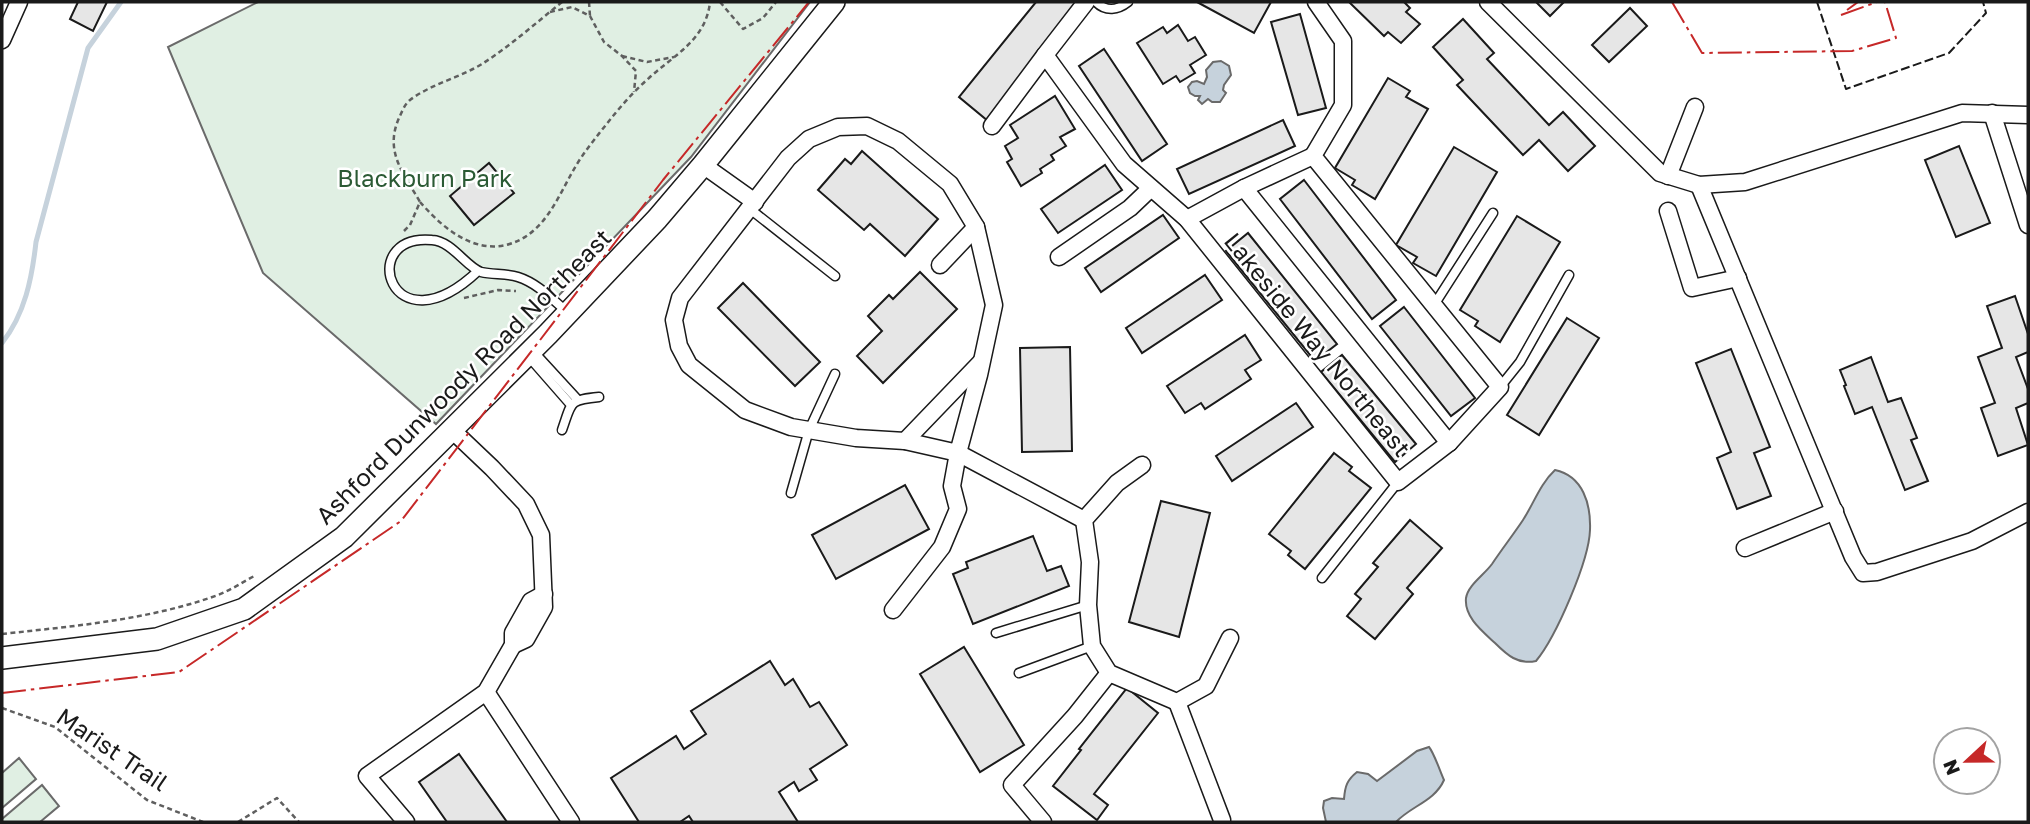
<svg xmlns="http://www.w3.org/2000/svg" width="2030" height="824" viewBox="0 0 2030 824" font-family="'Golos Text',sans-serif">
	<rect width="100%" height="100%" fill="#fff"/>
	<g fill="#e0efe3" stroke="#6a6a6a" stroke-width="2">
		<polygon points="258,2 810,2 691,157 436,424 263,273 168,47"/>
		<polygon points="19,758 36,779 2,808 2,773"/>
		<polygon points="42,785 59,806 40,822 2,822 2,819"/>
	</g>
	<g fill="#c6d2dc" stroke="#6a6a6a" stroke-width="2">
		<polygon points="1221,61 1229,66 1231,75 1224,85 1223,90 1226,93 1220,102 1212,102 1208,99 1202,104 1198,100 1200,96 1195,96 1190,93 1188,87 1192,82 1197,81 1204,84 1207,77 1206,70 1213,62"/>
		<path d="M1555,470C1583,476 1591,504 1590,530C1589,561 1556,637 1536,661C1518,665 1507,655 1495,643C1482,631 1464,617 1466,598C1468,585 1484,575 1492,564C1502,549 1513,535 1523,520C1534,503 1540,484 1555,470Z"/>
		<path d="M1429,747C1434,753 1440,771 1444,780C1435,801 1411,806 1396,822H1326L1323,808L1324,801L1332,798L1344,799C1345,786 1347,780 1357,772L1368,774L1377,781L1417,751Z"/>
	</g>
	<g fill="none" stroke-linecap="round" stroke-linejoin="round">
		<path stroke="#c6d2dc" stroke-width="5" d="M2,343C25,314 32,278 36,242L88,48L121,2"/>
	</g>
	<g fill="#e6e6e6" stroke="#1a1a1a" stroke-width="2">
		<polygon points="78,2 107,2 93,31 70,19"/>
		<polygon points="1036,2 1083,2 988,121 959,97"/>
		<polygon points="1197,2 1271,2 1254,33"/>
		<polygon points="1349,2 1407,2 1405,3 1410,8 1406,12 1420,24 1401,43 1388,32 1384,36"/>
		<polygon points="1536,2 1564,2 1550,16"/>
		<polygon points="1630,8 1647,26 1609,62 1592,45"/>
		<polygon points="1300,14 1326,108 1298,115 1271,22"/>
		<polygon points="1463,19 1494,53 1487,59 1549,125 1563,112 1595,146 1568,171 1539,140 1523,155 1457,85 1463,80 1433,47"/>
		<polygon points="1178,25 1188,41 1195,37 1206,55 1190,65 1195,73 1180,82 1176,76 1163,84 1137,43 1163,27 1167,33"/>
		<polygon points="1104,49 1167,144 1142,161 1079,66"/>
		<polygon points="1388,78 1410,91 1406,97 1428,109 1375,199 1352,185 1355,180 1335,168"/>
		<polygon points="1055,96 1075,129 1060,137 1066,146 1051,155 1054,160 1040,169 1042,173 1021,186 1007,162 1012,159 1005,146 1018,138 1010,125"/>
		<polygon points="1283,120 1295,146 1189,194 1177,169"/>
		<polygon points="1959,146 1990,223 1956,237 1925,160"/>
		<polygon points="1454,147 1497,172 1436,276 1413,263 1417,257 1396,245"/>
		<polygon points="862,151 938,219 905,256 870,224 864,230 818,190 845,159 851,164"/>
		<polygon points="489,163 514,193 474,225 450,196"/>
		<polygon points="1105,165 1122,190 1058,233 1041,209"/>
		<polygon points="1304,180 1396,300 1372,319 1280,199"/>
		<polygon points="1163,215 1179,238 1101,292 1085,268"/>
		<polygon points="1517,216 1560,242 1500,342 1475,326 1478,321 1460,310"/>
		<polygon points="1248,233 1337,344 1315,361 1226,251"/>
		<polygon points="920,272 957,309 883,383 857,356 882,331 868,316 889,295 893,299"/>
		<polygon points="1205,275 1222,300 1142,353 1126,328"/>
		<polygon points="743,283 820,362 795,386 718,308"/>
		<polygon points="2015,296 2028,334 2028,352 2016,357 2028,389 2028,403 2016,408 2028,445 1998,456 1981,408 1995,403 1978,357 2002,348 1987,306"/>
		<polygon points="1404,307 1475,398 1451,416 1380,326"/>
		<polygon points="1567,318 1599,338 1539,435 1507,415"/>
		<polygon points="1245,335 1261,360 1245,370 1251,379 1205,409 1201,403 1185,413 1167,386"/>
		<polygon points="1070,347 1072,451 1022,452 1020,348"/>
		<polygon points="1731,349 1770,447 1754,453 1771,496 1737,509 1717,458 1731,452 1696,363"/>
		<polygon points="1342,355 1416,444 1395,462 1321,372"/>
		<polygon points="1871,357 1888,402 1901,398 1917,438 1911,440 1928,481 1905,490 1872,407 1855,414 1844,386 1846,385 1840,370"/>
		<polygon points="1296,403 1313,427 1232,481 1216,456"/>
		<polygon points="1334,453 1352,467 1349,471 1371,488 1305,569 1288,555 1291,551 1269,534"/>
		<polygon points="905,485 929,529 836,579 812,535"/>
		<polygon points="1161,501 1210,513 1179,637 1129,622"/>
		<polygon points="1410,520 1442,548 1407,588 1413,594 1375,639 1347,616 1361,599 1355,594 1378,567 1373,563"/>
		<polygon points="1033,536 1047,571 1061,566 1069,586 973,624 953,574 968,568 966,562"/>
		<polygon points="964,647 1024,745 980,772 920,674"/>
		<polygon points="770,661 785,685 793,679 810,707 819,702 847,745 810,769 817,780 799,791 794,782 779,792 798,822 693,822 689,816 680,822 639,822 611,778 676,736 684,749 706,734 691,711"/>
		<polygon points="1127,688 1158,713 1094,794 1108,805 1097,820 1053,786 1081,750 1079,749"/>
		<polygon points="459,754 507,822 447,822 419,782"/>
	</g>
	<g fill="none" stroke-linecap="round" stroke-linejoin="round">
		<g stroke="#1a1a1a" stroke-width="11">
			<g id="lane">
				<path d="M1096,2C1106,12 1118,10 1128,2"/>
				<polyline points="750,209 835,276"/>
				<path d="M478,271C390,354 355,233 432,240C452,241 466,267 481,272C493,275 506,273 518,277C537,283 551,298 566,311"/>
				<polyline points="1434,305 1493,213"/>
				<polyline points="532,350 577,399"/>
				<polyline points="529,357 571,405"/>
				<polyline points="1500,387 1520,362 1569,275"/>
				<path d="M562,430C572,402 568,400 599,397"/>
				<polyline points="791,493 809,430 835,374"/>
				<polyline points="1322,578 1398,482"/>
				<polyline points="996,633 1088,605"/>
				<polyline points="1019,673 1092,646"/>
			</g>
		</g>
		<g stroke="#1a1a1a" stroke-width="19">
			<g id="street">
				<polyline points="1086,2 1045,55 1124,164 1187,219 1398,482 1449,443 1500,387 1313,156 1343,105 1343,41 1316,2"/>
				<polyline points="1488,2 1660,173 1699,185 1745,182 1962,113 2028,115"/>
				<polyline points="2,40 19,2"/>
				<polyline points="1992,113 2028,225"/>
				<polygon points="867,126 898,141 950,184 976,227 994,305 979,375 958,453 905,441 856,438 791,427 745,410 689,365 679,346 674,320 680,298 788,158 809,139 838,127"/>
				<polyline points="992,126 1045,55"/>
				<polyline points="1313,156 1244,188 1449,443"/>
				<polyline points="703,165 755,202"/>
				<polyline points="1668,176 1695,107"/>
				<polyline points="1699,185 1853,557 1863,573 1877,572 1972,541 2028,512"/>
				<polyline points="1668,211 1692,288 1738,278"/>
				<polyline points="1187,219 1244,188"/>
				<polyline points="1059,257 1130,208 1151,188"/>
				<polyline points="940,265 976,227"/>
				<polyline points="452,430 492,468 526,504 541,535 544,607 526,639 513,645"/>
				<polyline points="905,441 981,362"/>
				<polyline points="1142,465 1117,483 1084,520 1090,562 1088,605 1092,646 1109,673 1177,702 1206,686 1230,638"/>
				<polyline points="1745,548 1835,511"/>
				<polyline points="893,610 942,547 958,509 952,486 958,453 1084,520"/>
				<polyline points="486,692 571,822"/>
				<polyline points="1177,702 1222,820"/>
				<polyline points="406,822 367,776 486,692 513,645 513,633 531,601 544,594"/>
				<polyline points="1043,822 1012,785 1075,716 1109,673"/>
			</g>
		</g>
		<g stroke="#1a1a1a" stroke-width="24">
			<polyline id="secondary" points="2,658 157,639 244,609 344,537 548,334 657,219 703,165 834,2"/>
		</g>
		<g stroke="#5f5f5f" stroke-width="2.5" stroke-dasharray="5 3.5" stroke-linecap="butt">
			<polyline points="589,2 590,16"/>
			<polyline points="720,2 743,29 763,18 776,2"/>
			<polyline points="550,12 572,7 590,16 604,42 622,56 636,71 634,92"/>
			<polyline points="622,56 647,62 674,57"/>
			<path d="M420,202C441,226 471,253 506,245C546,235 558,195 577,164C587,148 598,135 609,121C621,106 634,91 649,78C674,55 706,40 710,2"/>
			<path d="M404,231L410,225L420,202C404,174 384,152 399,118C402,112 404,105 410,100C431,84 459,78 482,64C510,46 536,23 562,2"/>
			<polyline points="464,298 498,290 516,291"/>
			<path d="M2,634C74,626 149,620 218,595C231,590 243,582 256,575"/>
			<polyline points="2,708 55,727 147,800 203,822"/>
			<polyline points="238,822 277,798 299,822"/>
		</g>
		<use href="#lane" stroke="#fff" stroke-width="8"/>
		<use href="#street" stroke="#fff" stroke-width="16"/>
		<use href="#secondary" stroke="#fff" stroke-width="21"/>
		<polyline stroke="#1a1a1a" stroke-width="2" stroke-dasharray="9 3.5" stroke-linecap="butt" points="1817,2 1846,89 1949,53 1986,13 1983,2"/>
		<g stroke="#c62828" stroke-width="2" stroke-dasharray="24 5 3.5 5" stroke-linecap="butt">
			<polyline points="1672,2 1702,53 1852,51 1896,38 1885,2"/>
			<polyline points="1957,2 1957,3"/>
			<polyline points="1847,10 1858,2"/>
			<polyline points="1841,15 1877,2"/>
			<polyline points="2,693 179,672 401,521 663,180 809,2"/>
		</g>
	</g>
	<g text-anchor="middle" stroke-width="5" stroke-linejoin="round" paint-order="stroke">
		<g font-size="24" fill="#2b5a34" stroke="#fff">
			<text x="425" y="187">Blackburn Park</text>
		</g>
		<g font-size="24" fill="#1a1a1a" stroke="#fff">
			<text transform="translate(1317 345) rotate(51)" y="8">Lakeside Way Northeast</text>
			<text transform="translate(464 377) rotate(-45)" y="8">Ashford Dunwoody Road Northeast</text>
			<text transform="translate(112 750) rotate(34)" y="8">Marist Trail</text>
		</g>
	</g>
	<rect width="2030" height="824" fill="none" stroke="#1a1a1a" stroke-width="7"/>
	<g transform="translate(1967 761) rotate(248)"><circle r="33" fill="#ffffff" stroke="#a3a3a3" stroke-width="2"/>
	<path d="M0-5L12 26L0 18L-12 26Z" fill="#c62828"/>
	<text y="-10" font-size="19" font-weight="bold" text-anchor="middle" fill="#1a1a1a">N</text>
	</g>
</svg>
